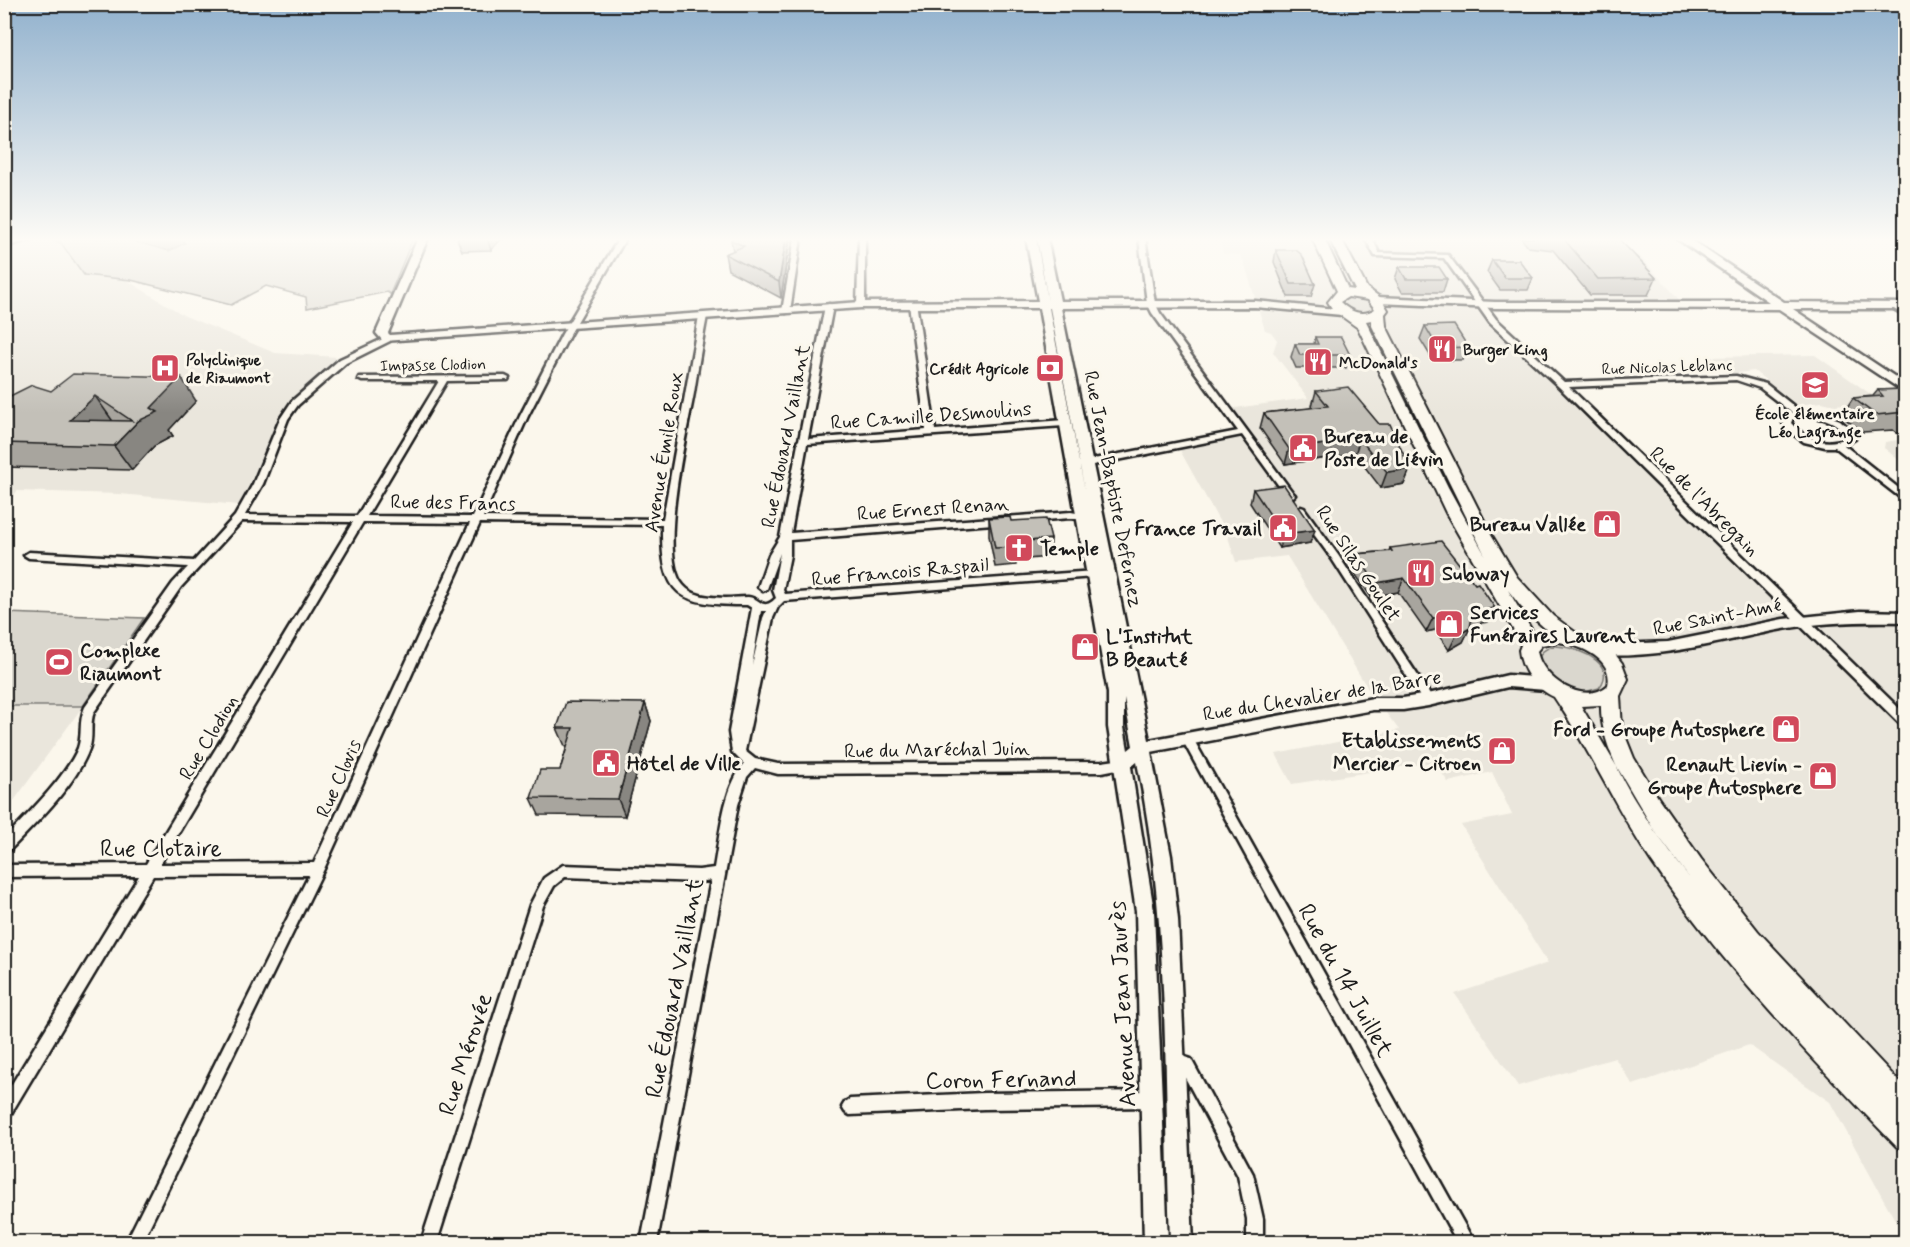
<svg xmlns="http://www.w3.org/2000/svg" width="1910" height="1247" viewBox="0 0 1910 1247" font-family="Mynerve,sans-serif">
	<rect width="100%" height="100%" fill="#fbf7ec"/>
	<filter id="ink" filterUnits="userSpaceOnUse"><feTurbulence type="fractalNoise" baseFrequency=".0167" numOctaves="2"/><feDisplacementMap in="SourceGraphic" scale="12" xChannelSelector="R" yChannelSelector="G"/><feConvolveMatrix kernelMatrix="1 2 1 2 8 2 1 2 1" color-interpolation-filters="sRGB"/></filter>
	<g filter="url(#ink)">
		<g fill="#eae6dc">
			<polygon points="35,238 58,238 185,316 275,353 338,357 289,401 239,505 120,494 17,491 5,508 4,245"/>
			<polygon points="1220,238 1621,238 1617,239 1630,255 1639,255 1684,305 1480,305 1801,621 1905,617 1905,1238 1830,1102 1749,1045 1633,1085 1615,1058 1518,1086 1455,994 1548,963 1461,825 1512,815 1492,772 1448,782 1434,762 1292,784 1276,754 1399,730 1370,692 1287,556 1236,562 1228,537 1177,445 1244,432 1228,409 1308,398 1273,352 1277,340 1271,332 1265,330 1244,262 1240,255 1223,254"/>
			<polygon points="1815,355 1879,400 1835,405 1822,402 1798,405 1754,371 1729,374 1708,357"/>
			<polygon points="1905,439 1906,439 1905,465 1884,448 1885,442"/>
			<polygon points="5,706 83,706 5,813"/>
		</g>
		<g fill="#dad7ce" stroke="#7b7a75" stroke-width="1.5">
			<polygon points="45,238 413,238 390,294 387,292 307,308 306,297 266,286 231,305 131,280 84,275 61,243"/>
			<path d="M1353,297L1370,300L1376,309C1364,317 1353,312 1342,304L1344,299Z"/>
			<polygon points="5,613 144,618 83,706 5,706"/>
			<path d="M1554,646C1574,646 1620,662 1599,688C1572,698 1554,683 1539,663C1539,652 1544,649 1554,646Z"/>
		</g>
		<polygon fill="#afaca5" stroke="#74726e" stroke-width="1.5" points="122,238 183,240 185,243 169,251"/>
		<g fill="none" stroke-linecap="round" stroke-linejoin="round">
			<g stroke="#1c1c1c" stroke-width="5">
				<g id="street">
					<path d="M619,238H626L570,334L528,416L483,517L663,519L699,316L706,314L707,316C702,342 698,367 694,393C687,432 657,556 683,585C693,597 711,597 725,598C733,598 741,597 748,597C761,598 762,612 776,598L773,590L780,553L767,589L763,591L758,587L769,555L780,537L798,444L797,442L799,440L825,306L829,304L833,306L808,439L926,430L909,304L916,302L935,430L1064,420L1068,423L1064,426L807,444L791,533L1071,512L1087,515L1089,517L1084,520L1071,518L790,540V555L783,590L785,594L1094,571L1099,574L1094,577L784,601L778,607L773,618L745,751L755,759L778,764L1102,762L1123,759L1127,761L1129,764L1127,767L1102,772L778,774L755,768L747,777L738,805L657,1242H641L711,880L699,882L565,877L554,886L543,906L437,1242H421L530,905L544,878L563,865L699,870L714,868C720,836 723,789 744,764L732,752L729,732L752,608L747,605C678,605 661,596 662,525L480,523L324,869L142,1242H126L309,875L153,876L9,1117L4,1119V1097L139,876L4,877V865L146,864L353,522L242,521L181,587L94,712C89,724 94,737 89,749C76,785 35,824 8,852L4,853V839C26,816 66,777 78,748C83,734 78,722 85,707L173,583L188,567L29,558L24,555L29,552L194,561L235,516L253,484L280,419L292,401L340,359L387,337L391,339L390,341L346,363L298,405L288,419L263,484L245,515L357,516L439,381H362L358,379L359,377L505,376L509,378L508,380L447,381L367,516L473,517L520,416L562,334ZM363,522L470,523L314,863L160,864ZM761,611H766L763,618L752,666Z"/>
					<polygon points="795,238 801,238 790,311 786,313 782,311"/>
					<polygon points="859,238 865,238 865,305 861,307 857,305"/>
					<polygon points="1139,238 1145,238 1155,303 1160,313 1293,493 1295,495 1293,497 1287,497 1242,435 1073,469 1068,466 1073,463 1238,431 1152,313 1147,303"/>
					<path d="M1365,238H1372L1379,253L1448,255L1496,319L1564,382L1736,376L1766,384L1800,411L1822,413L1840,420L1851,430L1855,439L1844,445L1906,494V502L1835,447H1825L1804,442L1790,432L1783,423L1786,415L1792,413L1760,388L1736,380L1569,387L1906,715V727L1902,726L1559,387L1490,323L1444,258L1375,256ZM1799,416C1817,416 1839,419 1846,438C1826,447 1805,439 1791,423L1793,418Z"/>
					<polygon points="1892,304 1898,304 1906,310 1906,316 1892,308"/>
					<polygon points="1301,507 1304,508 1338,555 1432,697 1434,700 1432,703 1424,703 1332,559 1296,510"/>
					<polygon points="1187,733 1191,735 1474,1242 1457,1242 1183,741 1181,738 1183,735"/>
					<polygon points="1175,1054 1191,1059 1253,1174 1263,1219 1263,1242 1247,1242 1247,1219 1238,1176 1181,1070 1170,1066 1168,1061 1170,1056"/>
					<polygon points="1153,1091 1158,1094 1161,1099 1158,1104 1153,1107 984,1109 850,1115 845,1112 842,1107 845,1102 850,1099 984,1093"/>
				</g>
			</g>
			<g stroke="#1c1c1c" stroke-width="5">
				<g id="secondary">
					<polygon points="16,238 35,238 4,247 4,241"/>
					<path d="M418,238H428L388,333L390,335L861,302L1038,301L1026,238H1036L1048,301L1037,238H1047L1060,301H1255L1346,310V314L1342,315L1255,307L1061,308L1149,740L1373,698H1403L1428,694L1508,675L1546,678L1552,680L1554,684L1552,688L1546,690L1508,687L1428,706L1403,710H1373L1151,752L1171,856L1178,920L1193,1242H1170C1164,1082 1170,920 1137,762L1131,767L1154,911L1168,1242H1144L1136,911L1108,727V693L1039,308H861L383,341L376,333ZM1049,308H1050L1085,492ZM1124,698L1133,746L1128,750L1124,727Z"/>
					<polygon points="1676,238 1688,238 1784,302 1906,303 1906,309 1793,309 1906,384 1906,393 1779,309 1495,308 1377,303 1372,300 1377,297 1495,302 1769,302"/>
					<path d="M1860,611L1906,612V622C1864,621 1823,622 1783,629C1720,641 1662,659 1598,655L1593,653L1590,649L1593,645L1668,642L1783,619Z"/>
				</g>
			</g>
			<g stroke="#1c1c1c" stroke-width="4">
				<path id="primary" d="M1312,238H1324L1348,289L1355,290L1329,238H1341L1367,288L1381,298L1388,310L1385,314L1386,326L1491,534L1517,577L1553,616L1575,632L1610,648L1622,663L1628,679L1620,696L1622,728L1634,758L1659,799L1701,859L1758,931L1906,1089V1151L1897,1147C1810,1057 1722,965 1651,861C1616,809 1590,750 1554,697C1535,688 1521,671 1519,650L1521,645L1514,631L1446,513L1358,328L1333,310L1328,302L1337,291ZM1348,297L1368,300L1375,309C1363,317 1350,312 1340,302ZM1372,320V326L1485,555L1448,487L1366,321ZM1508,590L1521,607L1548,631L1534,634ZM1558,642C1579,645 1614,658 1608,685C1584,707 1541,678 1537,651L1542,645ZM1601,705C1599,761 1658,836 1691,880L1654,830L1581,706Z"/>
			</g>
			<use href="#street" fill="#fbf7ec" fill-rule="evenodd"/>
			<use href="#secondary" fill="#fbf7ec" fill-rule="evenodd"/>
			<use href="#primary" fill="#fbf7ec" fill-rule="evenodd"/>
		</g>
		<g fill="#a8a59e" stroke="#1c1c1c" stroke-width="1.5">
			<polygon points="458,238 502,238 491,250 462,251 457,239"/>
			<polygon points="790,238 781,298 728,270 725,254 733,251 731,240"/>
			<polygon points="1521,238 1618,238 1656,278 1648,295 1590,295 1553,250 1528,247"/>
			<polygon points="1276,250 1315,284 1311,297 1288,297 1274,262"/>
			<polygon points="1492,260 1533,278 1528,290 1500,290 1487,272"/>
			<polygon points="1399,267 1447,279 1443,292 1402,292 1395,279"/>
			<polygon points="1425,326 1468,347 1463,360 1433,360 1420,339"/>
			<polygon points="1315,337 1350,355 1346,368 1296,368 1291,357 1295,344 1314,344"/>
			<polygon points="1905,389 1905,432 1897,433 1893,430 1863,432 1841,416 1853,398 1873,396 1878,390"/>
			<polygon points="51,391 196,401 169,430 173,436 154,446 132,470 4,467 4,399"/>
			<polygon points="1316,391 1410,469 1404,484 1381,488 1355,454 1285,464 1260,428 1264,413 1313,408 1312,406"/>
			<polygon points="1253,489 1310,543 1279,548 1250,503"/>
			<polygon points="989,518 1011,521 1051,539 1050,557 1016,560 1016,565 995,567 989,536"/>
			<polygon points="1390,548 1495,608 1488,622 1481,623 1479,628 1469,629 1463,642 1449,650 1435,630 1426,632 1398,592 1371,597 1351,568 1356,554 1389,551"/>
			<polygon points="645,703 651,721 625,816 539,815 531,798 560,770 567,746 565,746 557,728"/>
		</g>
		<g fill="#888681" stroke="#1c1c1c" stroke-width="1.5">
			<polygon points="487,238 502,238 491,250"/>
			<polygon points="786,238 790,238 781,298 779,282"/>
			<polygon points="181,377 196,401 169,430 173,436 154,446 132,470 114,446"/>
			<polygon points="95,396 112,420 88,444 70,420"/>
			<polygon points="1360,439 1355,454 1285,464 1289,449"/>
			<polygon points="1410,469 1404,484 1381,488 1387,472"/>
			<polygon points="1315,530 1310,543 1279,548 1283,534"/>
			<polygon points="1404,578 1398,592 1371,597 1376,583"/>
			<polygon points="1441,617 1435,630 1426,632 1433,618"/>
			<polygon points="1470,628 1463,642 1449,650 1456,636"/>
			<polygon points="645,703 651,721 625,816 618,799"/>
		</g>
		<g fill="#c3c0b8" stroke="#1c1c1c" stroke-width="1.5" fill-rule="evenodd">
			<polygon points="732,238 786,238 779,282 725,254 744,246 731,240"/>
			<polygon points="1563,238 1618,238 1656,278 1598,279"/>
			<polygon points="1276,250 1296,250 1302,255 1315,284 1291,284"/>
			<polygon points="1492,260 1519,260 1533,278 1505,278"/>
			<polygon points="1399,267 1439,267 1447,279 1406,279"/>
			<polygon points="1454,325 1468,347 1438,348 1425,326"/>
			<polygon points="1315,337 1341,337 1350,355 1300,355 1295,344 1318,344"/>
			<path d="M73,374L181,377L151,408L158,412L138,421L114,446L4,443V399L32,385L51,391ZM95,396L132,421L70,420Z"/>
			<polygon points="1348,387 1379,424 1390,424 1410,469 1387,472 1360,439 1289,449 1264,413 1328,406 1316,391"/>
			<polygon points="1905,389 1905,412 1876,415 1853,398 1883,396 1878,390"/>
			<polygon points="1284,485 1315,530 1283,534 1253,489"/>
			<polygon points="1010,517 1011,521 1046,519 1051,539 1016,542 1017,547 995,548 989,518"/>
			<polygon points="1441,541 1475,584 1478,583 1495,608 1483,610 1486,614 1472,616 1470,628 1456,636 1441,617 1433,618 1404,578 1376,583 1356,554 1392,551 1390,548"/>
			<polygon points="566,702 645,703 618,799 531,798 540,770 560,770 573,728 557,728"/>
		</g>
	</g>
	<linearGradient id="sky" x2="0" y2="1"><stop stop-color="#91b1cd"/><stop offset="0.58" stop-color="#fdfbf6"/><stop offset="1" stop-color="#fdfbf6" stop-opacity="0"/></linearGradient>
	<rect width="1910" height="413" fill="url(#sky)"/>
	<defs>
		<g id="restaurant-square" transform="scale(1.5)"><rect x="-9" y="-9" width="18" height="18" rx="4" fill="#d1495b" stroke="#fbf7ec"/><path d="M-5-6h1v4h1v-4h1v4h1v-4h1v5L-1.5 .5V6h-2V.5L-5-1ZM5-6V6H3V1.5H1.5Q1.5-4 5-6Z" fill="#fff"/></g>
		<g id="hospital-square" transform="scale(1.5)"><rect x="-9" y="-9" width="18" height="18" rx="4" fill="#d1495b" stroke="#fbf7ec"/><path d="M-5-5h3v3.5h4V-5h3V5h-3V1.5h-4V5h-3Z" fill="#fff"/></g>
		<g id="bank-square" transform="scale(1.5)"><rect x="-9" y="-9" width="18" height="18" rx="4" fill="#d1495b" stroke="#fbf7ec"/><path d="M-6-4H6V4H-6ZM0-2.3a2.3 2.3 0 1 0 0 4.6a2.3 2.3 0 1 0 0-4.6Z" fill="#fff"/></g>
		<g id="school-square" transform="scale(1.5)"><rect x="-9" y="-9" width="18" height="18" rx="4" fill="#d1495b" stroke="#fbf7ec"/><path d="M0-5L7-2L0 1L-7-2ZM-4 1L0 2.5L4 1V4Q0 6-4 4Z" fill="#fff"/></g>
		<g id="civic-square" transform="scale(1.5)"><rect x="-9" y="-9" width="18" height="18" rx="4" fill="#d1495b" stroke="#fbf7ec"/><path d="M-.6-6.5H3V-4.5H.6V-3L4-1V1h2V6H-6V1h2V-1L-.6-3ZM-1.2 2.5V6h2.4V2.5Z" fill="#fff"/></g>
		<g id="shop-square" transform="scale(1.5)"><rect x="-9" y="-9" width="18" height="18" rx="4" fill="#d1495b" stroke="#fbf7ec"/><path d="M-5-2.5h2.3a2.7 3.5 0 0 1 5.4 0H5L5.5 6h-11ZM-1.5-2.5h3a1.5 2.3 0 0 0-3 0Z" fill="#fff"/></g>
		<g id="church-square" transform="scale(1.5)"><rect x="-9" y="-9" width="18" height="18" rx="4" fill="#d1495b" stroke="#fbf7ec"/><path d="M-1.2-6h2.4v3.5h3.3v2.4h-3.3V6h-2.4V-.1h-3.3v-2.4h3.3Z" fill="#fff"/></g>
		<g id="stadium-square" transform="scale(1.5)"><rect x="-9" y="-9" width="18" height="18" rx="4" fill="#d1495b" stroke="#fbf7ec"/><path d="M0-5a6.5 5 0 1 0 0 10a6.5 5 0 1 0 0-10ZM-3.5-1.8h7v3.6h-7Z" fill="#fff"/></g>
	</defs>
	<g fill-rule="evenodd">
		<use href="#restaurant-square" x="1442" y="349"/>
		<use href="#restaurant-square" x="1318" y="362"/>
		<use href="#hospital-square" x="165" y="368"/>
		<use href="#bank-square" x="1050" y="368"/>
		<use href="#school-square" x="1815" y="385"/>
		<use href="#civic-square" x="1303" y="448"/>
		<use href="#shop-square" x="1607" y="524"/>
		<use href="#civic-square" x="1283" y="528"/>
		<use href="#church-square" x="1019" y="548"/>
		<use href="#restaurant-square" x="1421" y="573"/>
		<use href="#shop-square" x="1449" y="624"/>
		<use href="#shop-square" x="1085" y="647"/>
		<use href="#stadium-square" x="59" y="662"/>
		<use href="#shop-square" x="1786" y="729"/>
		<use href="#shop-square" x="1502" y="751"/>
		<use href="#civic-square" x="606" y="763"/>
		<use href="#shop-square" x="1823" y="776"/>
	</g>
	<g text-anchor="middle" stroke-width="6" stroke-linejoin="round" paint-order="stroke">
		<g font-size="16" font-weight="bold" fill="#1c1c1c" stroke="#fbf7ec" text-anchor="start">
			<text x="1463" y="355">Burger King</text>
			<text x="186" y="365">Polyclinique<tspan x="186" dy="18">de Riaumont</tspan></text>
			<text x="1339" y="368">McDonald's</text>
			<text x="1029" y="374" text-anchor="end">Crédit Agricole</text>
			<text x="1815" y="419" text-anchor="middle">École élémentaire<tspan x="1815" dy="18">Léo Lagrange</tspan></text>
		</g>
		<g font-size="16" fill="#1c1c1c" stroke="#fbf7ec">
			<text transform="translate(433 364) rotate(-1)" y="6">Impasse Clodion</text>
			<text transform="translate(1667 366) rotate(-2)" y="6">Rue Nicolas Leblanc</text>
		</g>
		<g font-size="20" fill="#1c1c1c" stroke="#fbf7ec">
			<text transform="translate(931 415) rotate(-4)" y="7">Rue Camille Desmoulins</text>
			<text transform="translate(785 436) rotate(-79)" y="7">Rue Édouard Vaillant</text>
			<text transform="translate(663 452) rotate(-81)" y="7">Avenue Émile Roux</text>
			<text transform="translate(1114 489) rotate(79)" y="7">Rue Jean-Baptiste Defernez</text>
			<text transform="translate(1705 501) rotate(45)" y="7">Rue de l'Abregain</text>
			<text transform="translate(453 502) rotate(1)" y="7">Rue des Francs</text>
			<text transform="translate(933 508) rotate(-4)" y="7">Rue Ernest Renan</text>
			<text transform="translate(1359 563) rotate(56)" y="7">Rue Silas Goulet</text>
			<text transform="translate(900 571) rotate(-5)" y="7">Rue Francois Raspail</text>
			<text transform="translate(1717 616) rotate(-11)" y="7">Rue Saint-Amé</text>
			<text transform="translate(1322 695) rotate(-9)" y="7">Rue du Chevalier de la Barre</text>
			<text transform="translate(208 737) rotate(-59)" y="7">Rue Clodion</text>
			<text transform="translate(937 749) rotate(-1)" y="7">Rue du Maréchal Juin</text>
			<text transform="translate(338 778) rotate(-66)" y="7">Rue Clovis</text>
		</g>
		<g font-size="20" font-weight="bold" fill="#1c1c1c" stroke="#fbf7ec" text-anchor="start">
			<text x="1324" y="443">Bureau de<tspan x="1324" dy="23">Poste de Liévin</tspan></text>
			<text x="1586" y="531" text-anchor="end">Bureau Vallée</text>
			<text x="1262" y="535" text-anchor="end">France Travail</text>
			<text x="1040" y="555">Temple</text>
			<text x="1442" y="580">Subway</text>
			<text x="1470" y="619">Services<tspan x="1470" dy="23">Funéraires Laurent</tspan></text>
			<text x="1106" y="643">L'Institut<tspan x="1106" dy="23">B Beauté</tspan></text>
			<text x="80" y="657">Complexe<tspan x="80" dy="23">Riaumont</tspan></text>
			<text x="1765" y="736" text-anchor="end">Ford - Groupe Autosphere</text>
			<text x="1481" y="747" text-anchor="end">Etablissements<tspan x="1481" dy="23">Mercier - Citroen</tspan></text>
			<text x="627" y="770">Hôtel de Ville</text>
			<text x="1802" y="771" text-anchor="end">Renault Lievin -<tspan x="1802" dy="23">Groupe Autosphere</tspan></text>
		</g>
		<g font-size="24" fill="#1c1c1c" stroke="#fbf7ec">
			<text x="161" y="856">Rue Clotaire</text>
			<text transform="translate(1346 980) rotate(61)" y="8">Rue du 14 Juillet</text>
			<text transform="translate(674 988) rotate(-79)" y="8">Rue Édouard Vaillant</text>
			<text transform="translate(1122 1004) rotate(-93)" y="8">Avenue Jean Jaurès</text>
			<text transform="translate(465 1054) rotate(-72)" y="8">Rue Mérovée</text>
			<text transform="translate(1001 1079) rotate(-1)" y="8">Coron Fernand</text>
		</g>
	</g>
	<rect width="1910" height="1247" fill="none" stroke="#fbf7ec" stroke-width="24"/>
	<rect x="12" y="12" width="1886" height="1223" fill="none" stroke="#1c1c1c" stroke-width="2" filter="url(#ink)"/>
</svg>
